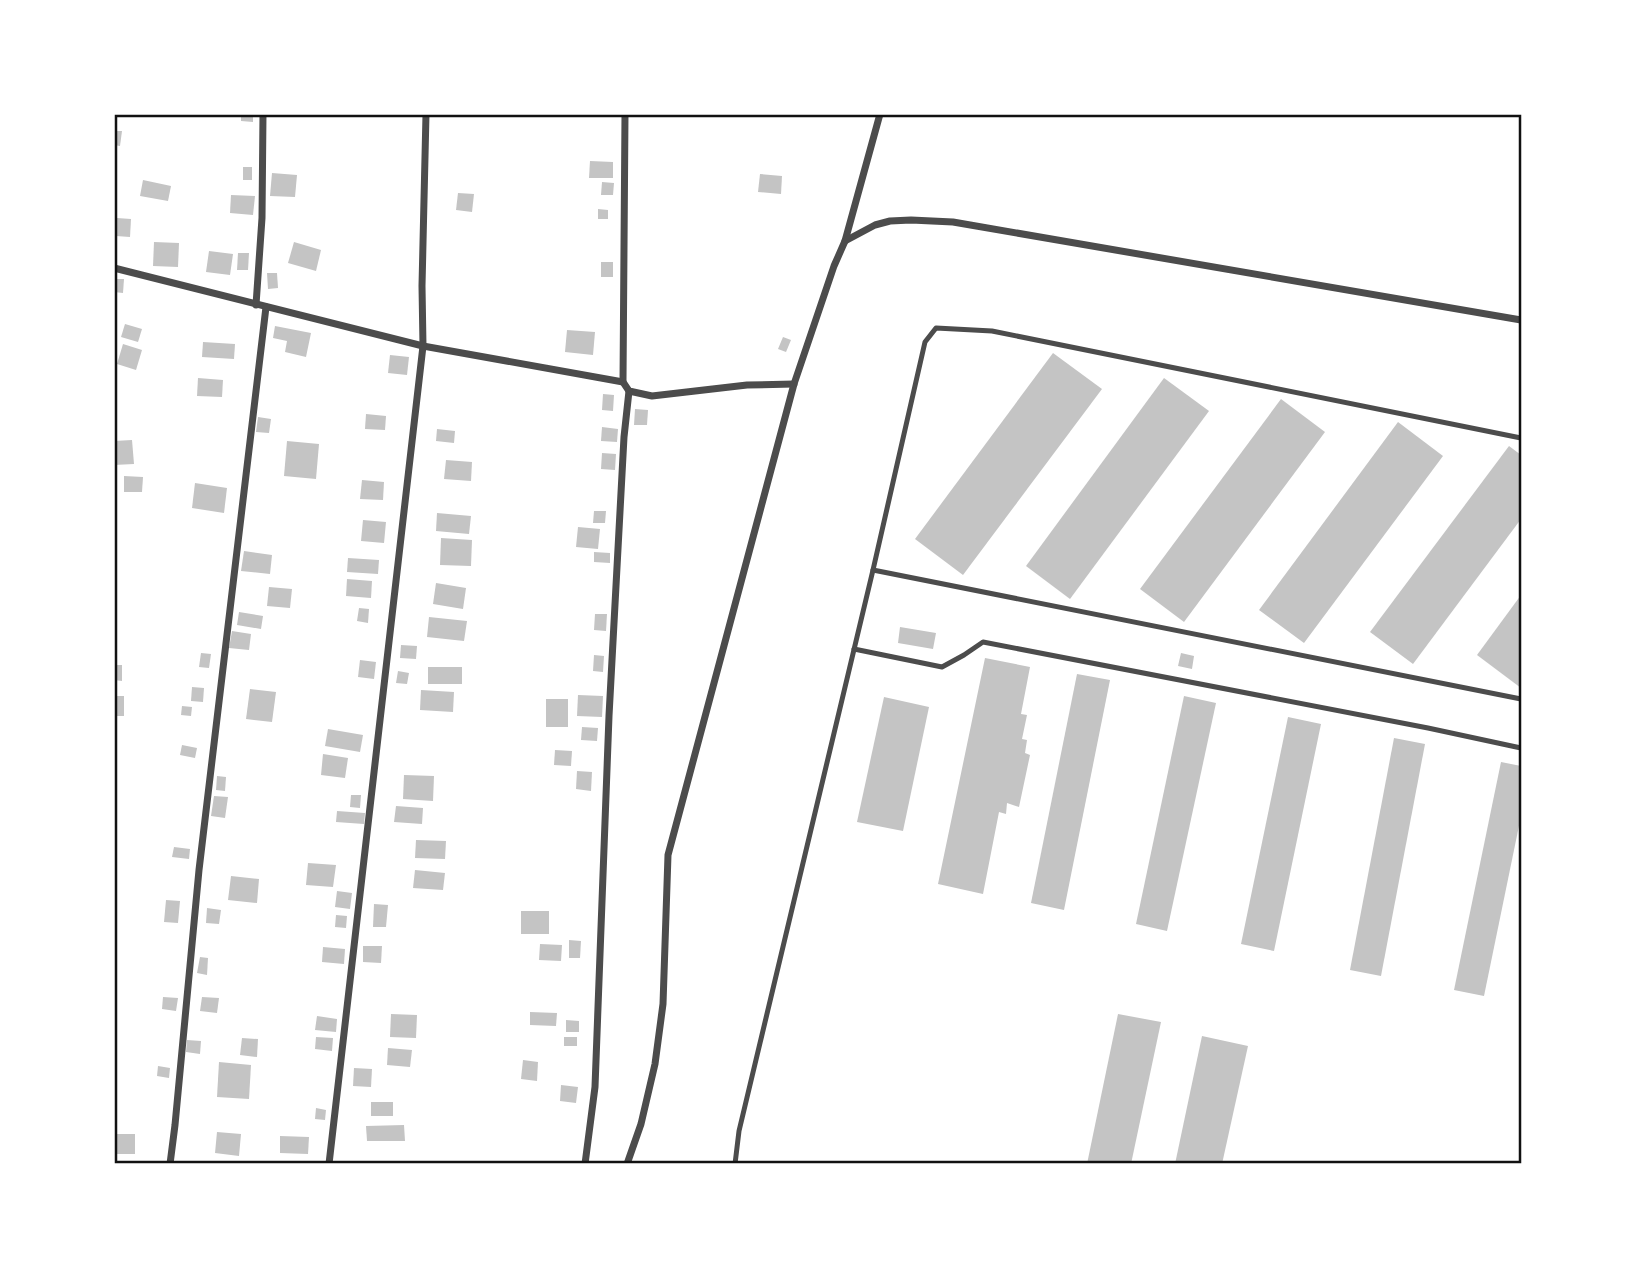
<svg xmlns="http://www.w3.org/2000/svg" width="1635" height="1278" viewBox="0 0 1635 1278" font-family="'DM Sans',sans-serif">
	<rect width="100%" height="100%" fill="#fff"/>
	<g fill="#c4c4c4">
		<polygon points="241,114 253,114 253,122 241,121"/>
		<polygon points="114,131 122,131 120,146 114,145"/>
		<polygon points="590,161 613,162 613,178 589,178"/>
		<rect x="243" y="167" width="9" height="13"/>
		<polygon points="272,173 297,175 295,197 270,196"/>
		<polygon points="760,174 782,176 781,194 758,192"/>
		<polygon points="143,180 171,186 168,201 140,196"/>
		<polygon points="602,182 614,183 613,195 601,195"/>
		<polygon points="458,193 474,194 472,212 456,210"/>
		<polygon points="231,195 255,196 253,215 230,213"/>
		<polygon points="598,209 608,210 608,219 598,219"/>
		<polygon points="117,218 131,219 130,237 116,236"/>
		<polygon points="154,242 179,243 178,267 153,266"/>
		<polygon points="294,242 321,250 316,271 288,263"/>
		<polygon points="209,251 233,254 230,275 206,272"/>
		<polygon points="238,253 249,253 248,270 237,270"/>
		<rect x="601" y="262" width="12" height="15"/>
		<polygon points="267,273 277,273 278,288 268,289"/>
		<polygon points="114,279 124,279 123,293 114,292"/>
		<polygon points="125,324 142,329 138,342 121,337"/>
		<polygon points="275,326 311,333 306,357 285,352 287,341 273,338"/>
		<polygon points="567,330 595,332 593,355 565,352"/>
		<polygon points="783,337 791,340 786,352 778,349"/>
		<polygon points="203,342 235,344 234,359 202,357"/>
		<polygon points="123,344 142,350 136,370 117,364"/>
		<polygon points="1053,353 1102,389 963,575 915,539"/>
		<polygon points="390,355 409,357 407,375 388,373"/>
		<polygon points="198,378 223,380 222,397 197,396"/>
		<polygon points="1164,378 1209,411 1070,599 1026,566"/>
		<polygon points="603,394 614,395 613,411 602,410"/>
		<polygon points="1281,399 1325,432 1184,622 1140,589"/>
		<polygon points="635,409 648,410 647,425 634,425"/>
		<polygon points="366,414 386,416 385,430 365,429"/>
		<polygon points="258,417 271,419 269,433 256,432"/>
		<polygon points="1398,422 1443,456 1304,643 1259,610"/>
		<polygon points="602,427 618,429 617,442 601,441"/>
		<polygon points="437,429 455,431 454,443 436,441"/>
		<polygon points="132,440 134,464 114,465 114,441"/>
		<polygon points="287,441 319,444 316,479 284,476"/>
		<polygon points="1509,446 1521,455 1521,519 1413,664 1370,632"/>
		<polygon points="602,453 616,454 615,470 601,469"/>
		<polygon points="446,460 472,462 471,481 444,479"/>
		<polygon points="124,476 143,477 142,492 124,492"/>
		<polygon points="362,480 384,482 383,500 360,499"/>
		<polygon points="195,483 227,488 224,513 192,508"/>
		<polygon points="594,511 606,511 605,523 593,523"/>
		<polygon points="437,513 471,516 469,534 436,531"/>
		<polygon points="363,520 386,522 384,543 361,541"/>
		<polygon points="578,527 600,529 598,549 576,547"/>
		<polygon points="441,538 472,540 471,566 440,565"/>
		<polygon points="244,551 272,555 270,574 241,571"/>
		<polygon points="594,552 610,553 610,563 594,562"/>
		<polygon points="348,558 379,560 378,574 347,572"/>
		<polygon points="347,579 372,581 371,598 346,596"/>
		<polygon points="436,583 466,588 463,609 433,604"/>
		<polygon points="269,587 292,589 290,608 267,606"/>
		<polygon points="1521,595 1521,688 1477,655"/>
		<polygon points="359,608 369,609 368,623 357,621"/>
		<polygon points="239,612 263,616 261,629 237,625"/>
		<polygon points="595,614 607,614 606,631 594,630"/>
		<polygon points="429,617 467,621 464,641 427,637"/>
		<polygon points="900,627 936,633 933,649 898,643"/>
		<polygon points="232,631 251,634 249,650 229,648"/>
		<polygon points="401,645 417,646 416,659 400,658"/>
		<polygon points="201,653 211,654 209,668 199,667"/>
		<polygon points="1181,653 1194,656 1192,669 1178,666"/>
		<polygon points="594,655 604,656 603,672 593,671"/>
		<polygon points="985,658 1030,667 1021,714 1027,715 1022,739 1027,740 1025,753 1030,755 1019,807 1007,803 1006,814 999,812 983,894 938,884"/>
		<polygon points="360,660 376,662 374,679 358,677"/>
		<polygon points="114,665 122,665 122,681 114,680"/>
		<rect x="428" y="667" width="34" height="17"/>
		<polygon points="398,671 409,673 407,684 396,683"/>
		<polygon points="1077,674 1110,680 1064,910 1031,903"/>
		<polygon points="192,687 204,688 203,702 191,701"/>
		<polygon points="250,689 276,692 272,722 246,719"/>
		<polygon points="421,690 454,692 453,712 420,710"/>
		<polygon points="578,695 603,696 602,717 577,716"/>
		<rect x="114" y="696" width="10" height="20"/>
		<polygon points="1184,696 1216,703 1167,931 1136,924"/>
		<polygon points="884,697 929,707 903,831 857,822"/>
		<rect x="546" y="699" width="22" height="28"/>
		<polygon points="182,706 192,707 191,716 181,715"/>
		<polygon points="1288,717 1321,724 1274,951 1241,944"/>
		<polygon points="582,727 598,728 597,741 581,740"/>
		<polygon points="328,729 363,735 360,752 325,746"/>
		<polygon points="1394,738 1425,744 1381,976 1350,970"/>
		<polygon points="182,745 197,748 195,758 180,755"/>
		<polygon points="555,750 572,751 571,766 554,765"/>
		<polygon points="323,754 348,758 345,778 321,775"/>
		<polygon points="1501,762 1521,766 1521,816 1484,996 1454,990"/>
		<polygon points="577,771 592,772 591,791 576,789"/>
		<polygon points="404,775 434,776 433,801 403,799"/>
		<polygon points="217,776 226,777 225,791 216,790"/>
		<polygon points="351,795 361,795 360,808 350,807"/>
		<polygon points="214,796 228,797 225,818 211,816"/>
		<polygon points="396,806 423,808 422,824 394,822"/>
		<polygon points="337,811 365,813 364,824 336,822"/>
		<polygon points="416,840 446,841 445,859 415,858"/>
		<polygon points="174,847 190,849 189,859 172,857"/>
		<polygon points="308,863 336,865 333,887 306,885"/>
		<polygon points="415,870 445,873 443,890 413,888"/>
		<polygon points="231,876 259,879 257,903 228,900"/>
		<polygon points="337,891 352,893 350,909 335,907"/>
		<polygon points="166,900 180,901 178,923 164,922"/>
		<polygon points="374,904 388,905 386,927 373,927"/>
		<polygon points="207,908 221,910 219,924 206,923"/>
		<rect x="521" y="911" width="28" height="23"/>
		<polygon points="336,915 347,916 346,928 335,927"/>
		<polygon points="569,940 581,941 580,958 569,958"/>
		<polygon points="540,944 562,945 561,961 539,960"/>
		<polygon points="363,946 382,946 381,963 363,962"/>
		<polygon points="323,947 345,949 344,964 322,962"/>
		<polygon points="200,957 208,958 207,975 197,973"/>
		<polygon points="163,997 178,998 176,1011 162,1009"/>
		<polygon points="202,997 219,998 217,1013 200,1011"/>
		<polygon points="530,1012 557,1013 556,1026 530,1025"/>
		<polygon points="391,1014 417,1015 416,1038 390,1037"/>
		<polygon points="1118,1014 1161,1022 1131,1164 1087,1164"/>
		<polygon points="317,1016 337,1019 336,1032 315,1030"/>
		<polygon points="566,1020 579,1021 579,1032 566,1032"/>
		<polygon points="1202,1036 1248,1046 1222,1164 1175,1164"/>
		<polygon points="316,1037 333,1038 332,1051 315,1049"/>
		<rect x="564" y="1037" width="13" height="9"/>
		<polygon points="242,1038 258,1039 257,1057 240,1055"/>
		<polygon points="187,1040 201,1041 200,1054 186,1052"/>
		<polygon points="388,1048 412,1050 410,1067 387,1065"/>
		<polygon points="523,1060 538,1062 537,1081 521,1079"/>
		<polygon points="219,1062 251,1065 249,1099 217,1097"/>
		<polygon points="158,1066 170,1068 169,1078 157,1076"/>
		<polygon points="354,1068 372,1069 371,1087 353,1086"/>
		<polygon points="561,1085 578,1087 576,1103 560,1101"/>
		<rect x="371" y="1102" width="22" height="14"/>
		<polygon points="316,1108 326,1110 325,1120 315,1119"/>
		<polygon points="404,1125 405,1141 367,1141 366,1126"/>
		<polygon points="217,1132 241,1134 239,1156 215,1153"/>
		<rect x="114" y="1134" width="21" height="20"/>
		<polygon points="280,1136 309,1137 308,1154 280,1153"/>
	</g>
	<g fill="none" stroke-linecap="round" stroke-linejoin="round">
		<g stroke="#4c4c4c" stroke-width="5">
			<polyline points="873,570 1521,699"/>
			<polyline points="854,649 942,667 964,655 983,642 1428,728 1521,748"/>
			<polyline points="735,1164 739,1131 873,570 925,342 936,328 992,331 1521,438"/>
		</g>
		<g stroke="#4c4c4c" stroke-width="7">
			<polyline points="845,241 880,114"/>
			<polyline points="114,268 423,346 623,382 629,391 652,396 747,385 794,384"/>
			<polyline points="256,305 262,218 263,114"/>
			<polyline points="623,382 625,114"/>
			<polyline points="170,1164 175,1125 199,870 266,307"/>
			<polyline points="329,1164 423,346 422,286 426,114"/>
			<polyline points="585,1164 595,1087 609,716 624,437 629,391"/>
			<polyline points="627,1164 641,1124 655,1064 663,1004 668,855 794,384 834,266 845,241 875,225 890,221 911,220 953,222 1521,320"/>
		</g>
	</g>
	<rect width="1635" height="1278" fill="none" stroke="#ffffff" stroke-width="231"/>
	<rect x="116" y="116" width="1404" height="1046" fill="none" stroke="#111" stroke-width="2.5"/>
</svg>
